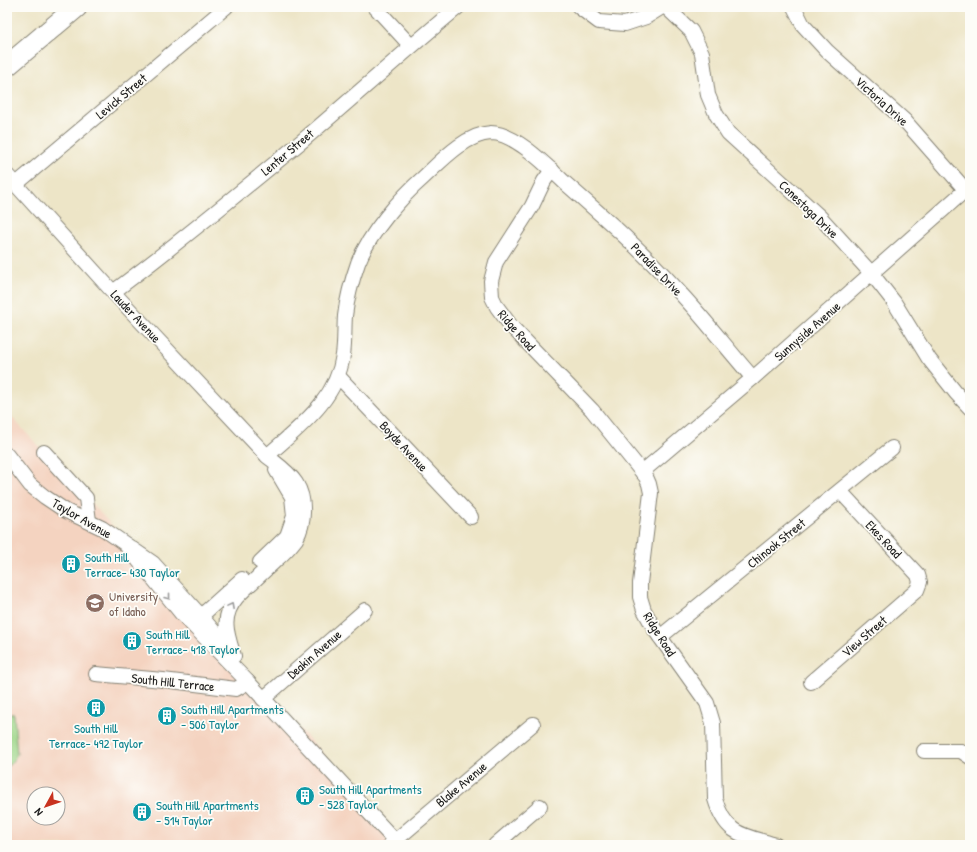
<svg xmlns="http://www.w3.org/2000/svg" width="977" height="852" viewBox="0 0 977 852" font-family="'Patrick Hand',sans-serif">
	<defs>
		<pattern id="grass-tufts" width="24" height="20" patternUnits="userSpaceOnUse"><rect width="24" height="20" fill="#9dd688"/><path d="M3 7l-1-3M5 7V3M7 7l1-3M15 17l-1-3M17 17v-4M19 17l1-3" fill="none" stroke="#87b775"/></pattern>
	</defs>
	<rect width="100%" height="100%" fill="#fdfcf7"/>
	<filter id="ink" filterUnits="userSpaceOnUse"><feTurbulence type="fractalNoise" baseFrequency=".025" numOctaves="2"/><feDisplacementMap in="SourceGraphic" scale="8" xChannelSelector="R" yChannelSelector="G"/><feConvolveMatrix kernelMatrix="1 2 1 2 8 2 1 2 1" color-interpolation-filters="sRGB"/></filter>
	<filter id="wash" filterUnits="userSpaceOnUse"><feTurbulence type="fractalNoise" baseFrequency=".012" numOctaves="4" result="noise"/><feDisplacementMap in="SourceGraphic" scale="16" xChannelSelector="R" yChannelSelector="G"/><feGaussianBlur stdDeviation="0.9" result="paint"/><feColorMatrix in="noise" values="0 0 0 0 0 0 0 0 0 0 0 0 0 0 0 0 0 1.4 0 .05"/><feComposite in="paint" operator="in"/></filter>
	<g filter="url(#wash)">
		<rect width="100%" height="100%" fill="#ede5c7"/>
		<path fill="#f4d3c0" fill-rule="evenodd" d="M7,412L407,845H7ZM34,794H58V818H34Z"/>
		<polygon fill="url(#grass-tufts)" stroke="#5c7952" points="7,713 14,714 17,754 12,762 7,767"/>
	</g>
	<g filter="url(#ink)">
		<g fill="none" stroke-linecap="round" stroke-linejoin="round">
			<g stroke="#848072" stroke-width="16">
				<g id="minor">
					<polyline points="375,7 411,46"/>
					<polyline points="579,7 599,22 625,24 646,17 662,7"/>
					<polyline points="666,7 691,31 702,53 708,95 716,114 728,133 820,217 872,274 894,302 929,359 956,393 970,408"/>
					<polyline points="794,7 803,25 827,51 905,121 970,195"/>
					<path d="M552,170L544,181L532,206L496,262L491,281L492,297L497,307L511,326L592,410L646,477L649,484L651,493L640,583V597L644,610L655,630L707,703L713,723L715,799C726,836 743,835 776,845"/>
					<path d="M7,175L113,292L267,456C277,464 289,472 296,483C306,499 305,523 296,539C290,547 282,555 275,561C262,573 249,585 237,597C220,617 227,634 234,656"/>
					<polyline points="15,185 226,7"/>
					<path d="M113,292C178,244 240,192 302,141C354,97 405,51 458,7"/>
					<polyline points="338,376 471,517"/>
					<polyline points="44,452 86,498 89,521"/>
					<polyline points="7,455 30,485 45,497 66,511 102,528 153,563 201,616 230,651"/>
					<path d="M267,456C299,427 337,400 343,355C345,342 344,329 345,316C347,298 352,280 358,263C369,234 400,198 424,177C441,161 466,134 491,133C515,133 547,166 564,182C605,218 646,254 682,295C707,322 729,351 753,378"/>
					<polyline points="642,472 753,378 970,186"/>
					<polyline points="126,545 181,613 248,682 399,845"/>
					<polyline points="260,562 287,536 294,516 292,497 276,470"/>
					<polyline points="201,616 242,579"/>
					<polyline points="660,637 892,448"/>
					<polyline points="96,674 163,680 236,689 248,682"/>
					<polyline points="811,682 917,590 920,582 918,575 840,491"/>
					<polyline points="263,699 365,610"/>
					<polyline points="924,751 961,751 970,757"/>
					<polyline points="390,845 533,724"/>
					<polyline points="495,845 540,806"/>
				</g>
			</g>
			<g stroke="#848072" stroke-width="22">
				<polyline id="highway" points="7,66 77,7"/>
			</g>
			<use href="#minor" stroke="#fff" stroke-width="14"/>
			<use href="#highway" stroke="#fff" stroke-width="20"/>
		</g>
		<defs><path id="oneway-chevron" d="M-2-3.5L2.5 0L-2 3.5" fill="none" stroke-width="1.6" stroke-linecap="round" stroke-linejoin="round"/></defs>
		<g stroke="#999">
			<use href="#oneway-chevron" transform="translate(168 597) rotate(52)"/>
			<use href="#oneway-chevron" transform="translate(231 606) rotate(-62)"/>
		</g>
	</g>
	<defs>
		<g id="building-disc" transform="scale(1)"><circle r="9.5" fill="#0f9aa8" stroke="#fdfcf7"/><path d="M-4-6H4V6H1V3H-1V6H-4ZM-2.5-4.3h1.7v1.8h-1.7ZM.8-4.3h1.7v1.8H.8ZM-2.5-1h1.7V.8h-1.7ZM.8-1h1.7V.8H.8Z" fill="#fff"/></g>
		<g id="university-disc" transform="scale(1)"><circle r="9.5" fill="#8d6e63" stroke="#fdfcf7"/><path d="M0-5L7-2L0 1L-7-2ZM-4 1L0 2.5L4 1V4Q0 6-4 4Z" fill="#fff"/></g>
	</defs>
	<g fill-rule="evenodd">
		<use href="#building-disc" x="71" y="564"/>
		<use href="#university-disc" x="95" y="603"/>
		<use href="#building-disc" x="132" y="641"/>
		<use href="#building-disc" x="96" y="708"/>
		<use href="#building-disc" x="167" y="716"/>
		<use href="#building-disc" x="305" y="796"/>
		<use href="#building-disc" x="142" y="812"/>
	</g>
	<g text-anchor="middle" stroke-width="3.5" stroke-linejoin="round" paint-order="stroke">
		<g font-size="13" fill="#1c1c1c" stroke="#fdfcf7">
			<text transform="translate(121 96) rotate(-40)" y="5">Levick Street</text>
			<text transform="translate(882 101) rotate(42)" y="5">Victoria Drive</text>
			<text transform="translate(287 152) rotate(-40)" y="5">Lenter Street</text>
			<text transform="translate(809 209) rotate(44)" y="5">Conestoga Drive</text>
			<text transform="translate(657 269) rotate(46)" y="5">Paradise Drive</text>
			<text transform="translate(136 316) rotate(47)" y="5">Lauder Avenue</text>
			<text transform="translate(517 330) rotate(49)" y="5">Ridge Road</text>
			<text transform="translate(807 331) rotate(-41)" y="5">Sunnyside Avenue</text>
			<text transform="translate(404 446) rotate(47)" y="5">Boyde Avenue</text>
			<text transform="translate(82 518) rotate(30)" y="5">Taylor Avenue</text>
			<text transform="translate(884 539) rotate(47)" y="5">Ekes Road</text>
			<text transform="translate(776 543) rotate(-39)" y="5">Chinook Street</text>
			<text transform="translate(660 634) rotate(58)" y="5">Ridge Road</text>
			<text transform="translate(864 636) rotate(-41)" y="5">View Street</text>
			<text transform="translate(314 654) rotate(-41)" y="5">Deakin Avenue</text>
			<text transform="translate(173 682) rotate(6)" y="5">South Hill Terrace</text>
			<text transform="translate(461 784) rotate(-40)" y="5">Blake Avenue</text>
		</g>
		<g font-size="13" fill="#0d838f" stroke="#fdfcf7" text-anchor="start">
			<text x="85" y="562">South Hill<tspan x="85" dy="15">Terrace- 430 Taylor</tspan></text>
			<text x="146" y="639">South Hill<tspan x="146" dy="15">Terrace- 418 Taylor</tspan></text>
			<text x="181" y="714">South Hill Apartments<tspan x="181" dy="15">- 506 Taylor</tspan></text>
			<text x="96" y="733" text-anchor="middle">South Hill<tspan x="96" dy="15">Terrace- 492 Taylor</tspan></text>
			<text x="319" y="794">South Hill Apartments<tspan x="319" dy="15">- 528 Taylor</tspan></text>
			<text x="156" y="810">South Hill Apartments<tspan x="156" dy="15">- 514 Taylor</tspan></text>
		</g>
		<g font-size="13" fill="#785e54" stroke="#fdfcf7" text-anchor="start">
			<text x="109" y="601">University<tspan x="109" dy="15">of Idaho</tspan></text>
		</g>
	</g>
	<rect width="977" height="852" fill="none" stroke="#fdfcf7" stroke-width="24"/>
	<g transform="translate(46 806) rotate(230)"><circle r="19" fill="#fdfcf7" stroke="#a3a29f"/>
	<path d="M0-3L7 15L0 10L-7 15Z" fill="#c8321e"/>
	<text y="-6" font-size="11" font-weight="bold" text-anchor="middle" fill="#1c1c1c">N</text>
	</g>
</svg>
